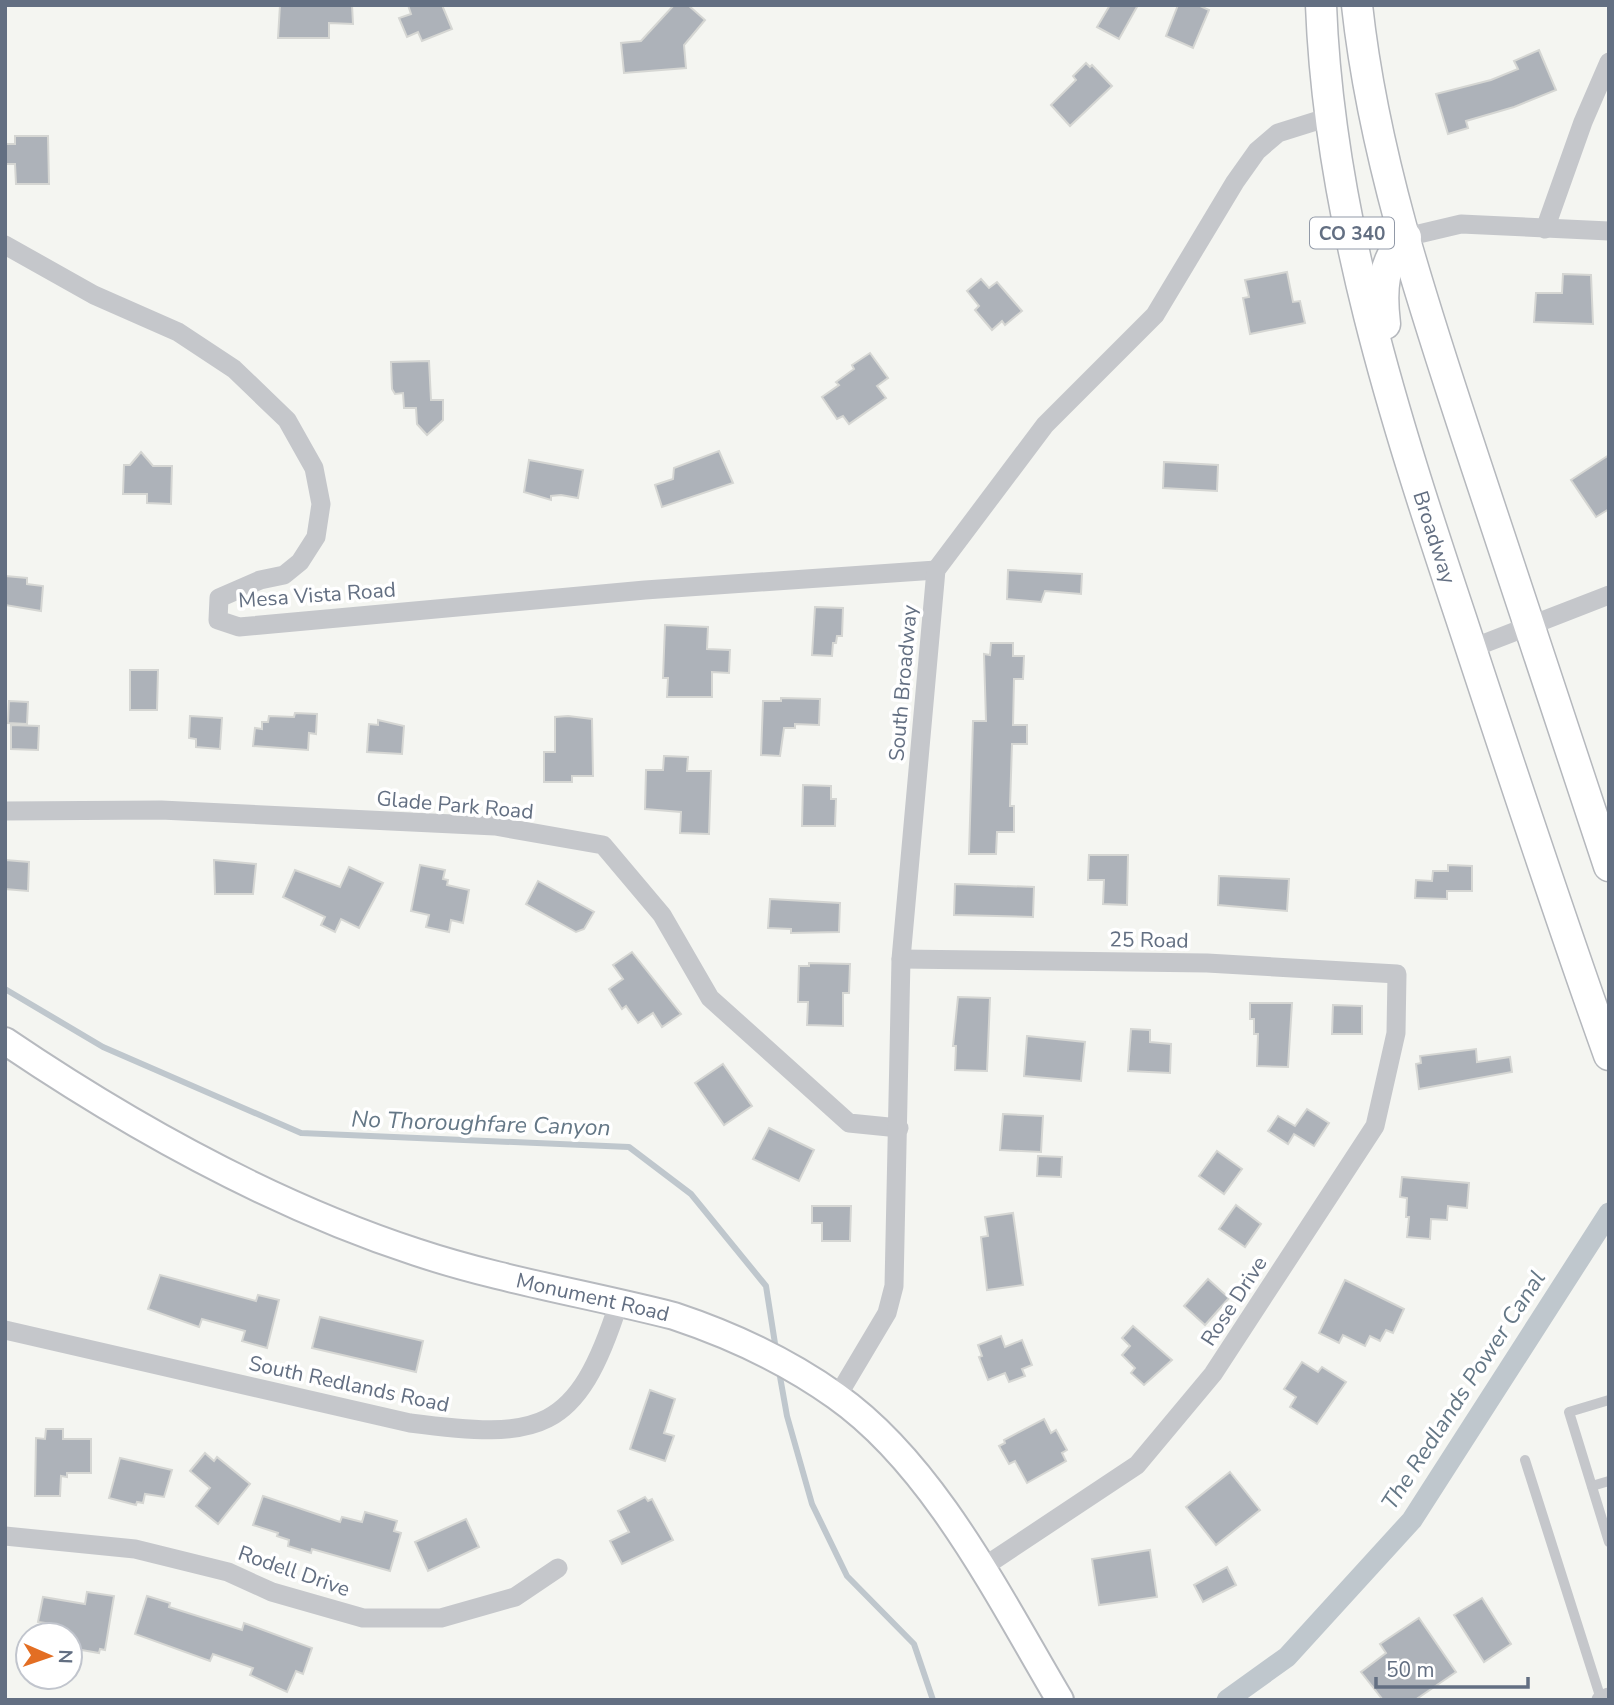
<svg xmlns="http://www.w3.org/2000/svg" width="1614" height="1705" viewBox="0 0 1614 1705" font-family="'Nunito Sans',sans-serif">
	<rect width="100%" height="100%" fill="#f4f5f1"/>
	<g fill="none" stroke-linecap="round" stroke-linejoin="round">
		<g stroke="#bfc7cd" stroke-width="6">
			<polyline points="5,989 103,1047 301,1133 629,1147 691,1194 766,1286 776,1350"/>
			<polyline points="779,1371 787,1416 812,1504 847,1576 914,1644 933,1700"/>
		</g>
		<polyline stroke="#bfc7cd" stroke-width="21" points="1227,1700 1287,1657 1412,1520 1609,1213"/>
	</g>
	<g fill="#adb2b9" stroke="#d5d6d3" stroke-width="2">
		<polygon points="280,5 352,5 353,24 329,23 329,38 278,38"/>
		<polygon points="408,5 442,5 452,29 422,41 418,32 407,37 399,18 411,14"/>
		<polygon points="674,5 688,5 705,20 684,45 686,68 624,73 621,43 641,41"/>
		<polygon points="1110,5 1138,5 1119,39 1097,27"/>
		<polygon points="1178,5 1198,5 1209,10 1193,48 1166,36"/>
		<polygon points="1539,50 1556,90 1514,107 1466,121 1468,128 1448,134 1436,94 1491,80 1518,69 1514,61"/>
		<polygon points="1086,63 1090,67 1092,65 1112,86 1070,126 1051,105 1076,80 1073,76"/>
		<polygon points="15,136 48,136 49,184 16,184 15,164 6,164 6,144 15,144"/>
		<polygon points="1287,272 1293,302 1300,301 1305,323 1250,334 1243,298 1249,297 1245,280"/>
		<polygon points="1563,274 1591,275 1593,324 1534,322 1536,293 1562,293"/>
		<polygon points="981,279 989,288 997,282 1022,311 1005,325 1002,321 992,330 975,310 979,306 967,291"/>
		<polygon points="870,353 888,378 877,386 886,398 849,424 843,416 837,419 822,397 839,385 836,382 854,369 852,365"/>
		<polygon points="429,361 431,400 443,400 443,420 427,435 417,424 416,408 404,408 403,393 395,394 392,389 391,362"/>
		<polygon points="719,451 733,483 662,507 655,485 673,479 674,468"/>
		<polygon points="141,452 153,466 172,466 171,504 147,503 147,494 123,494 124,465 130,465"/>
		<polygon points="1609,455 1609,509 1596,517 1571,480"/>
		<polygon points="529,460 583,470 578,498 561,495 551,496 551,500 524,492"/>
		<polygon points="1164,462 1218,465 1217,491 1163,488"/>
		<polygon points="1008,570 1082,574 1081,594 1045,591 1041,602 1007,599"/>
		<polygon points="5,576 27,578 27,584 43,586 41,611 5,605"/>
		<polygon points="815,607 843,608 842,636 837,636 836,643 833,643 832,656 812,655"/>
		<polygon points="665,625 708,627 707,649 730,650 729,673 712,672 712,697 667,697 668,678 663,678"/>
		<polygon points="991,643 1013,643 1013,656 1024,656 1023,679 1014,679 1013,725 1027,725 1027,744 1012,744 1010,806 1014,806 1014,832 997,832 996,854 969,854 973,721 986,721 984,654 990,655"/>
		<polygon points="130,670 158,670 157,710 130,710"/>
		<polygon points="781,698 820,699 819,725 795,724 795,728 784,728 780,756 761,755 763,701 781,701"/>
		<polygon points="9,701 28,702 27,724 8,723"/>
		<polygon points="295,713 317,714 316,734 309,733 308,750 253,746 255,728 262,729 262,722 268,722 269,716 294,717"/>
		<polygon points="190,716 222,718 220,749 196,747 196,739 189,738"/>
		<polygon points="568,716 592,719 593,776 572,776 572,782 544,782 544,752 555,752 555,717"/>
		<polygon points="378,720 404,726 402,754 367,752 369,724 378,725"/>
		<polygon points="11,725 39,726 38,750 11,749"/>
		<polygon points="664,756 688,757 687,771 711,771 709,834 680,833 681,812 645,809 646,770 663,770"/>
		<polygon points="803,785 831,786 831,799 836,799 835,826 802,826"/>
		<polygon points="1089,855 1128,855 1127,905 1103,904 1104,880 1088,880"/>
		<polygon points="5,860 29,862 28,891 5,889"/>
		<polygon points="214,860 256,864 253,894 215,894"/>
		<polygon points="420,865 445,870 443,879 448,880 447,885 469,890 463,923 451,920 449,932 426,927 429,915 411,911"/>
		<polygon points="1448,865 1472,866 1472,891 1447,891 1447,899 1415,898 1416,880 1432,881 1433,871 1448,871"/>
		<polygon points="349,867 383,883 359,928 341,919 335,932 321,925 325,917 283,897 295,870 340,887"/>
		<polygon points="1219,876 1289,879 1287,911 1218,905"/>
		<polygon points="538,881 594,912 584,929 576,932 526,904"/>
		<polygon points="955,884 1034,887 1033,917 954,915"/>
		<polygon points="770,899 840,903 839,932 791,933 791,929 768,928"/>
		<polygon points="632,952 681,1014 662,1027 653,1013 638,1023 626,1006 622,1009 609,989 623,979 613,965"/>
		<polygon points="809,963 850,964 849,993 843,993 843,1026 807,1025 808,1002 798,1002 799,966 809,966"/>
		<polygon points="958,997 990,998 987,1071 955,1070 956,1046 953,1046"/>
		<polygon points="1250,1003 1292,1003 1288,1067 1257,1066 1258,1034 1254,1034 1254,1019 1250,1019"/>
		<polygon points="1333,1005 1362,1006 1362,1034 1332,1034"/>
		<polygon points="1131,1029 1150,1030 1150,1042 1171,1044 1170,1073 1128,1071"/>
		<polygon points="1027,1036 1085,1042 1081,1081 1024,1076"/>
		<polygon points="1476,1049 1477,1062 1510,1057 1512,1072 1419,1089 1416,1064 1421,1063 1420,1056"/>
		<polygon points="723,1064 752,1106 724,1125 695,1083"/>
		<polygon points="1307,1109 1329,1123 1314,1146 1294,1134 1288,1144 1268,1131 1278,1116 1295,1126"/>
		<polygon points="1003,1114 1043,1116 1041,1152 1000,1150"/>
		<polygon points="769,1128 814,1150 799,1181 753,1159"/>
		<polygon points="1217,1151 1242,1169 1224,1194 1199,1176"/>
		<polygon points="1038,1156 1062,1157 1061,1177 1037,1176"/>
		<polygon points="1402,1177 1469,1183 1467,1208 1448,1206 1447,1220 1431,1219 1430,1239 1407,1237 1409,1217 1406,1217 1407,1198 1400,1197"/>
		<polygon points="1236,1205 1261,1224 1245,1247 1219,1229"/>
		<polygon points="812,1206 851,1206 850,1241 822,1241 822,1223 812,1223"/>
		<polygon points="1013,1213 1023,1285 987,1290 981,1237 988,1236 985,1217"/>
		<polygon points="160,1275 256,1301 258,1295 279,1300 267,1348 242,1341 245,1331 202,1319 199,1327 148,1309"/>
		<polygon points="1208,1279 1229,1298 1205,1325 1184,1306"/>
		<polygon points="1345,1280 1404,1309 1393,1333 1386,1330 1380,1341 1370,1336 1365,1346 1343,1335 1339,1343 1319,1333"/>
		<polygon points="320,1317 423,1341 416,1372 312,1348"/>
		<polygon points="1133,1326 1172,1360 1144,1385 1131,1373 1135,1368 1122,1355 1130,1346 1122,1338"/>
		<polygon points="1001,1336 1005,1347 1022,1340 1032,1365 1022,1369 1025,1376 1009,1382 1005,1373 988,1380 979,1357 982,1356 978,1345"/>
		<polygon points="1302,1362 1318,1372 1322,1367 1346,1382 1317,1424 1290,1407 1296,1397 1284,1389"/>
		<polygon points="650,1390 675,1399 664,1433 674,1436 665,1461 630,1449"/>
		<polygon points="1044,1419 1051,1433 1056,1430 1067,1450 1062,1453 1066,1461 1027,1483 1015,1461 1009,1464 999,1446 1005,1443 1004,1440"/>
		<polygon points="46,1429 63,1429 63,1439 91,1439 91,1473 67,1473 67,1477 61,1476 60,1496 35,1496 36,1438 45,1439"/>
		<polygon points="205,1453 214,1461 217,1457 250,1484 218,1524 196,1506 210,1488 190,1471"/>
		<polygon points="120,1458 172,1470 164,1497 145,1494 143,1503 137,1502 136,1505 109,1498"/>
		<polygon points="1230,1472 1260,1510 1216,1545 1186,1507"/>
		<polygon points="263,1496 340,1522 342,1517 362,1522 365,1512 397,1521 394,1531 401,1533 390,1571 312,1549 311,1553 288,1546 289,1540 277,1536 278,1533 253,1525"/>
		<polygon points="645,1497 648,1501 652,1499 673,1540 622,1564 610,1541 629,1532 618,1511"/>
		<polygon points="466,1519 479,1547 428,1571 415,1542"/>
		<polygon points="1150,1550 1157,1597 1099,1605 1092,1559"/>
		<polygon points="1227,1567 1236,1585 1203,1602 1194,1585"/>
		<polygon points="87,1592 114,1596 105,1650 100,1649 99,1653 70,1648 70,1635 51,1635 53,1624 38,1622 43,1597 85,1604"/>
		<polygon points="147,1596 170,1603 169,1607 242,1630 244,1623 312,1648 303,1674 296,1671 287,1692 250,1675 253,1668 213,1654 210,1661 135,1634"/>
		<polygon points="1482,1598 1511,1644 1484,1662 1454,1615"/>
		<polygon points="1419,1618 1456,1672 1415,1700 1383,1700 1361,1672 1386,1653 1380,1644"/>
	</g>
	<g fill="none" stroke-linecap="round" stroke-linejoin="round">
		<g stroke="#b7babf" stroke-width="30">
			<g id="secondary">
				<path id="s1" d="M5,1041C132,1127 270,1204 416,1252C500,1280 588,1294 674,1316C731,1335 787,1361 836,1396C934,1465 1000,1599 1060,1700"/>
			</g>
		</g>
		<g stroke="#b5b8bd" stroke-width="33">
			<g id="primary">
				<path id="s2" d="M1321,5C1329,216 1395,420 1461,618C1509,764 1557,910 1609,1055"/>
				<path d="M1357,5C1374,162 1427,316 1476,465C1521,599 1565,733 1609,866"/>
				<path d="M1385,324C1381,291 1382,261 1406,237"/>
			</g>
		</g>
		<g stroke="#c5c7cb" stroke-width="10">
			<polyline points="1609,1400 1569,1412 1609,1542"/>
			<polyline points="1525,1460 1601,1699"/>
			<polyline points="1592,1486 1609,1481"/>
		</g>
		<g stroke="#c5c7cb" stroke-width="19">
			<polyline points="1545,229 1583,122 1609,62"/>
			<polyline points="1406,237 1461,224 1609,231"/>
			<polyline points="5,245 94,295 178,332 234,369 287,420 314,468 321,504 316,537 300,562 284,575 260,580 219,598 218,620 239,627 645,590 936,570"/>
			<polyline points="1470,649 1609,595"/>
			<polyline points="5,811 161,810 495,826 603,845 662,915 710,998 849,1123 899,1128"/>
			<polyline points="901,959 1207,963 1397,974 1396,1033 1375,1126 1213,1374 1137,1465 982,1568"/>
			<path d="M5,1330L410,1423C540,1440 577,1434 619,1302"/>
			<polyline points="837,1397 887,1313 894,1286 901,959 936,570 1045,425 1155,315 1235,182 1257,151 1278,133 1329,117"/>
			<polyline points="5,1536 135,1549 228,1572 272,1592 363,1618 441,1618 515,1597 558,1568"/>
			<polyline points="1601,1700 1609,1697"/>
		</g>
		<use href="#secondary" stroke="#fff" stroke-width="26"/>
		<use href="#primary" stroke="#fff" stroke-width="30"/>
	</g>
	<g text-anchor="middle" stroke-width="7" stroke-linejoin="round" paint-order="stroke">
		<rect fill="#fff" stroke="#929aa8" stroke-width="2" x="1310" y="217.5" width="84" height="31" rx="5"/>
		<g font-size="19" font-weight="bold" fill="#636f82">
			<text x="1352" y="240">CO 340</text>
		</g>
		<g font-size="21" fill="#636f82" stroke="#fff">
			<text dy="7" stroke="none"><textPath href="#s2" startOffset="546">Broadway</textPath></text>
			<text transform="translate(317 595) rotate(-4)" y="7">Mesa Vista Road</text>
			<text transform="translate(903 683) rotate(-85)" y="7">South Broadway</text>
			<text transform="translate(455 805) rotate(5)" y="7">Glade Park Road</text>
			<text transform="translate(1149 940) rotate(1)" y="7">25 Road</text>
			<text dy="7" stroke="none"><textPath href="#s1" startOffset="646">Monument Road</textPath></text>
			<text transform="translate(1234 1301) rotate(-57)" y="7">Rose Drive</text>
			<text transform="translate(349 1384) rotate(12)" y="7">South Redlands Road</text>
			<text transform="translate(294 1571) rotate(19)" y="7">Rodell Drive</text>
		</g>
		<g font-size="23" font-style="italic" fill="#647786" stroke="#fff">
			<text transform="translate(481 1123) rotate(2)" y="8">No Thoroughfare Canyon</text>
			<text transform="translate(1463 1390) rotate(-57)" y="8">The Redlands Power Canal</text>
		</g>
	</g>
	<rect width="1614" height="1705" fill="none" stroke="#636f82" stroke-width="14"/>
	<g transform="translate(49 1656) rotate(92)"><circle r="33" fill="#ffffff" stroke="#c1c5cd" stroke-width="2"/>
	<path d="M0-5L12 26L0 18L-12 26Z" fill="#e36e23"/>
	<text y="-10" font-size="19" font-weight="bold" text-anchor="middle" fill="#636f82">N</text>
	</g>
	<path d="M1376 1677v10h152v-10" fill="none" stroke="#636f82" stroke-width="3.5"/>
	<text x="1386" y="1677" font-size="21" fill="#636f82" stroke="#ffffff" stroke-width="5" paint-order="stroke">50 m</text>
</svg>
